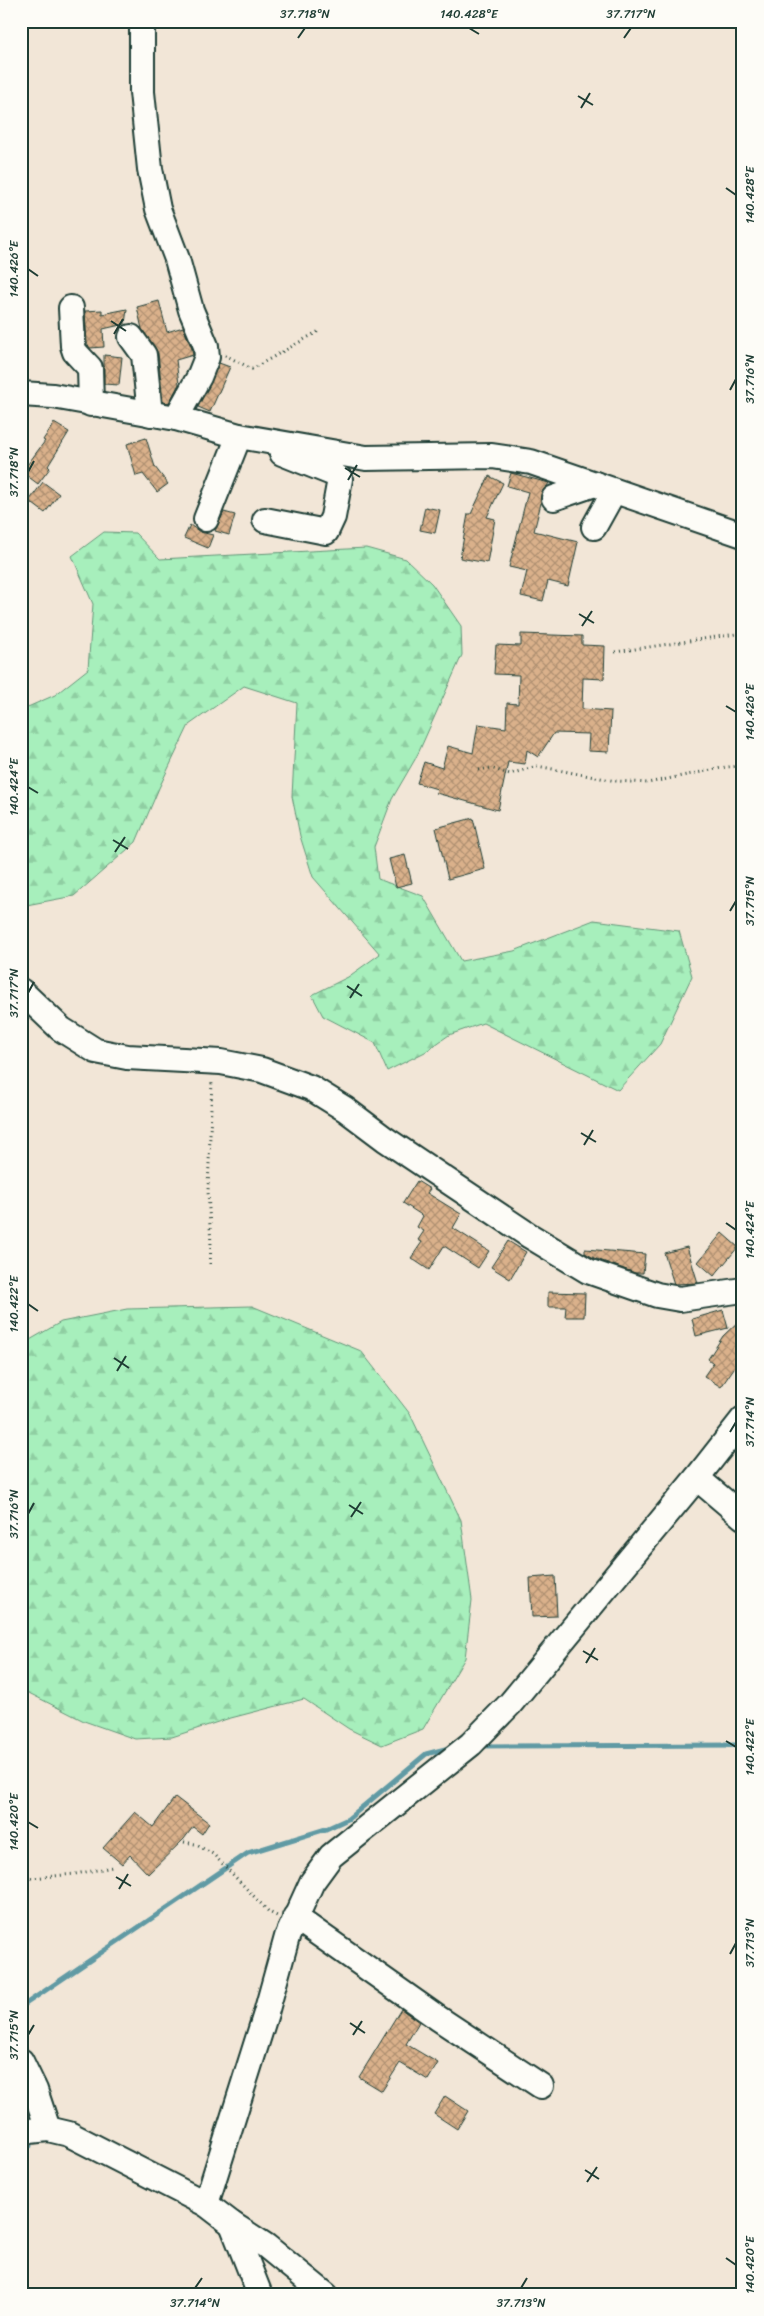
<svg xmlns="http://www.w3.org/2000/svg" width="764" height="2316" viewBox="0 0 764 2316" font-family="Sriracha,sans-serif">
	<defs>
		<pattern id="forest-firs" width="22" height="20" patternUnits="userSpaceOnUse" patternTransform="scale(1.25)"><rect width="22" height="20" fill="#a7efbc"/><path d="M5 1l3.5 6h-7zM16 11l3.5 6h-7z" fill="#8fcea2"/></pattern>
		<pattern id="building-cross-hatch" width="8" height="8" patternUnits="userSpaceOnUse" patternTransform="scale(1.25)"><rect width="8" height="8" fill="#dab18b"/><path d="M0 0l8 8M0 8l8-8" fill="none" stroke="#b09172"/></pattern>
	</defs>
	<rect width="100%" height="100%" fill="#f2e6d7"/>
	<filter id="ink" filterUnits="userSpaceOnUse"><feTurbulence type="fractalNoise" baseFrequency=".02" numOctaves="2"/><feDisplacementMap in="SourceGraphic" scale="10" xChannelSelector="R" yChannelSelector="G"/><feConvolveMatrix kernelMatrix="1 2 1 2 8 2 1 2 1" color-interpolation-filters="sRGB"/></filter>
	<g filter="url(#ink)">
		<g fill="url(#forest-firs)" stroke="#639678">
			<polygon points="104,532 135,533 160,559 366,548 406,559 432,584 461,626 462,655 417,756 392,799 374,847 378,879 423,896 461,961 514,951 594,920 679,931 692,976 660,1044 618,1090 483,1023 449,1035 425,1052 387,1071 375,1043 323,1016 312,995 348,977 380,954 313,877 300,836 292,796 297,703 244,686 189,725 159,788 136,842 74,896 21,906 21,710 55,695 88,669 93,604 72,556"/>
			<polygon points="252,1306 361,1351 410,1414 461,1520 472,1600 465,1658 423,1729 382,1745 349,1729 304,1699 227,1719 172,1737 135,1739 84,1721 21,1689 21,1345 61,1322 127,1309"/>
		</g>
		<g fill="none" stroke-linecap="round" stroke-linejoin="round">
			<g stroke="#619aa4" stroke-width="5">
				<polyline points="479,1746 743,1745"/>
				<polyline points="21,2007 248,1853 326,1829 348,1819 426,1754 453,1747"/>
				<polyline points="21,2101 27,2126"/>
				<polyline points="21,2152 30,2146 29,2137"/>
			</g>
		</g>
		<g fill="url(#building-cross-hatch)" stroke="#1f3d34">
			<polygon points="159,301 167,332 183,327 192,349 193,355 176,360 179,384 169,403 163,402 158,353 142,329 137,307"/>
			<polygon points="127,309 125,324 103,329 104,347 90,348 87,343 85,311 102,310 102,314"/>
			<polygon points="104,355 122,357 119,385 104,384"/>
			<polygon points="219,363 230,367 210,412 198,407"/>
			<polygon points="54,423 69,432 48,466 50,468 38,484 22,472 45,441 43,440"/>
			<polygon points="146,438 155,467 168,484 157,492 143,474 136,476 127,444"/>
			<polygon points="511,473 549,483 541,495 541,503 534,531 578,542 568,586 548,581 543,601 521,596 527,571 509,567 528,492 507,486"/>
			<polygon points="489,476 503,483 487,517 495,519 487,563 460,558 468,514 471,514"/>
			<polygon points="43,482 59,494 45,513 29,501"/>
			<polygon points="425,507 440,510 435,533 420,530"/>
			<polygon points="224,512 235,515 229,535 215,531"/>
			<polygon points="190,525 200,532 213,535 208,548 184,538"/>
			<polygon points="521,634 582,636 582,645 605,646 604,679 583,678 582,709 611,711 609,752 588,751 589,734 554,733 538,757 527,750 525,764 508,762 498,810 436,793 437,789 417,783 424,762 442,768 448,746 473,753 478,724 506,728 507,703 518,704 519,675 494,674 496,645 521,646"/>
			<polygon points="473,818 485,869 448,879 436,828"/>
			<polygon points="405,855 412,883 396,887 389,859"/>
			<polygon points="417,1181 430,1189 427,1193 461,1214 453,1228 489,1251 478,1268 444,1246 429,1270 411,1258 422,1242 418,1240 424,1231 417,1227 423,1216 403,1203"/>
			<polygon points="722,1233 738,1247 714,1276 698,1262"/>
			<polygon points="508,1241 526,1252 510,1279 491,1267"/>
			<polygon points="687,1247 698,1283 674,1284 664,1253"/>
			<polygon points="585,1249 645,1254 643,1273 635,1273 594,1258 585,1253"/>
			<polygon points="548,1292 585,1293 584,1317 565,1317 566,1307 548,1307"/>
			<polygon points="723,1310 728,1328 696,1336 692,1319"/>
			<polygon points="743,1317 743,1355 721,1387 704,1376 713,1363 708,1359 723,1336"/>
			<polygon points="555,1576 557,1616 532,1617 530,1578"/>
			<polygon points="175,1797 209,1823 202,1834 193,1827 184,1839 148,1874 130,1855 122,1864 103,1848 135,1812 153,1827"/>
			<polygon points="401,2009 419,2022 406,2044 438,2063 428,2080 400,2063 382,2091 359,2077"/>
			<polygon points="445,2096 468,2111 457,2129 434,2114"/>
		</g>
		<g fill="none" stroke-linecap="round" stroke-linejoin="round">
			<g stroke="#1f3d34" stroke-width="28">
				<g id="minor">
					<polyline points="142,21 142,92 150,169 158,209 177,259 191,310 206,346 207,357 199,377 176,418"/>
					<polyline points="71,308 73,346 75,352 90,368 91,404"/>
					<polyline points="131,337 144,355 150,414"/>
					<polyline points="21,394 53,396 176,418 239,436 366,458 492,456 531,462 743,535"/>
					<polyline points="554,498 595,484"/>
					<polyline points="206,519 239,436"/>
					<polyline points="265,520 326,532 333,517 340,479 332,473 282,453"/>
					<polyline points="594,527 614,491"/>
					<polyline points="21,991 61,1029 96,1051 127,1057 221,1062 262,1070 311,1088 345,1109 385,1139 530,1236 588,1271 657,1295 680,1299 743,1290"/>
					<polyline points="697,1478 743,1517"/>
					<polyline points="295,1917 438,2018 541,2086"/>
					<polyline points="21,2061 35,2090 48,2129"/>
					<polyline points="21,2132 48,2129 69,2134 206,2204 232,2224 266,2246 326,2295"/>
					<polyline points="206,2204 266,2013 287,1937 312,1882 331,1856 471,1744 510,1704 699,1475 743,1419"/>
					<polyline points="232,2224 260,2295"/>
				</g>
			</g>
			<g stroke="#1f3d34" stroke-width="3" stroke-dasharray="1 4" stroke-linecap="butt">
				<polyline points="225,355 252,369 319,331"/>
				<polyline points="615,652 743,633"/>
				<polyline points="479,770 490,768 510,774 537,766 616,781 648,783 726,767 743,766"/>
				<polyline points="210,1264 211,1245 208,1191 212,1080"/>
				<polyline points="184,1842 195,1844 213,1854 269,1912 277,1916"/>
				<polyline points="21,1879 75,1874 113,1867"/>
			</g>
			<use href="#minor" stroke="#fdfcf7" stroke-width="24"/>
		</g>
	</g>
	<path fill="none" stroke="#1f3d34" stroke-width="2" d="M469,28L479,34M298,38L305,28M624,38L631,28M578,96L593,105M581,108L590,93M726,188L736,195M28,269L38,276M111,321L126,331M114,334L123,319M730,390L736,379M345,468L360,477M28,472L34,461M348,480L357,465M579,614L594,623M582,626L592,611M726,706L736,712M28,787L38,793M113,840L128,849M115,852L125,837M730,911L736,901M347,986L362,996M28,993L34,982M350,998L359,984M581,1133L596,1142M584,1145L593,1130M726,1223L736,1230M28,1304L38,1311M114,1358L129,1368M117,1371L126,1356M730,1432L736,1422M349,1505L363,1514M28,1514L34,1503M351,1517L361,1502M583,1651L598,1660M586,1663L595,1648M726,1741L736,1747M28,1822L38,1828M116,1877L131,1886M119,1889L128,1874M730,1954L736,1943M350,2023L365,2033M28,2035L34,2025M353,2035L362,2021M585,2170L599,2179M587,2182L597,2167M726,2258L736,2265M195,2288L202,2278M521,2288L527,2278"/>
	<rect width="764" height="2316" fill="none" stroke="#fdfcf7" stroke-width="55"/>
	<rect x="28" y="28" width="708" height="2260" fill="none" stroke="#1f3d34" stroke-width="2"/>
	<g font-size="12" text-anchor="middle" fill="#1f3d34">
		<text x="305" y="18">37.718°N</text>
		<text x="469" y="18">140.428°E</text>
		<text x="631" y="18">37.717°N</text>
		<text transform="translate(750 195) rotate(-90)" y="4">140.428°E</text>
		<text transform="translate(14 269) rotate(-90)" y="4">140.426°E</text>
		<text transform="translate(750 379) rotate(-90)" y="4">37.716°N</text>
		<text transform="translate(14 472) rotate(-90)" y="4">37.718°N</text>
		<text transform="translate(750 712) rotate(-90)" y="4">140.426°E</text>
		<text transform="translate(14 787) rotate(-90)" y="4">140.424°E</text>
		<text transform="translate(750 901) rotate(-90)" y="4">37.715°N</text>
		<text transform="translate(14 993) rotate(-90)" y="4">37.717°N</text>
		<text transform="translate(750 1230) rotate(-90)" y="4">140.424°E</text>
		<text transform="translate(14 1304) rotate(-90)" y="4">140.422°E</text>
		<text transform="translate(750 1422) rotate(-90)" y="4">37.714°N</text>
		<text transform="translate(14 1514) rotate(-90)" y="4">37.716°N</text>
		<text transform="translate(750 1747) rotate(-90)" y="4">140.422°E</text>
		<text transform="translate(14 1822) rotate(-90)" y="4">140.420°E</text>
		<text transform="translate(750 1943) rotate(-90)" y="4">37.713°N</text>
		<text transform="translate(14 2035) rotate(-90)" y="4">37.715°N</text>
		<text transform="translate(750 2265) rotate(-90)" y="4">140.420°E</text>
		<text x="195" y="2307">37.714°N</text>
		<text x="521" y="2307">37.713°N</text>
	</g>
</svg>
